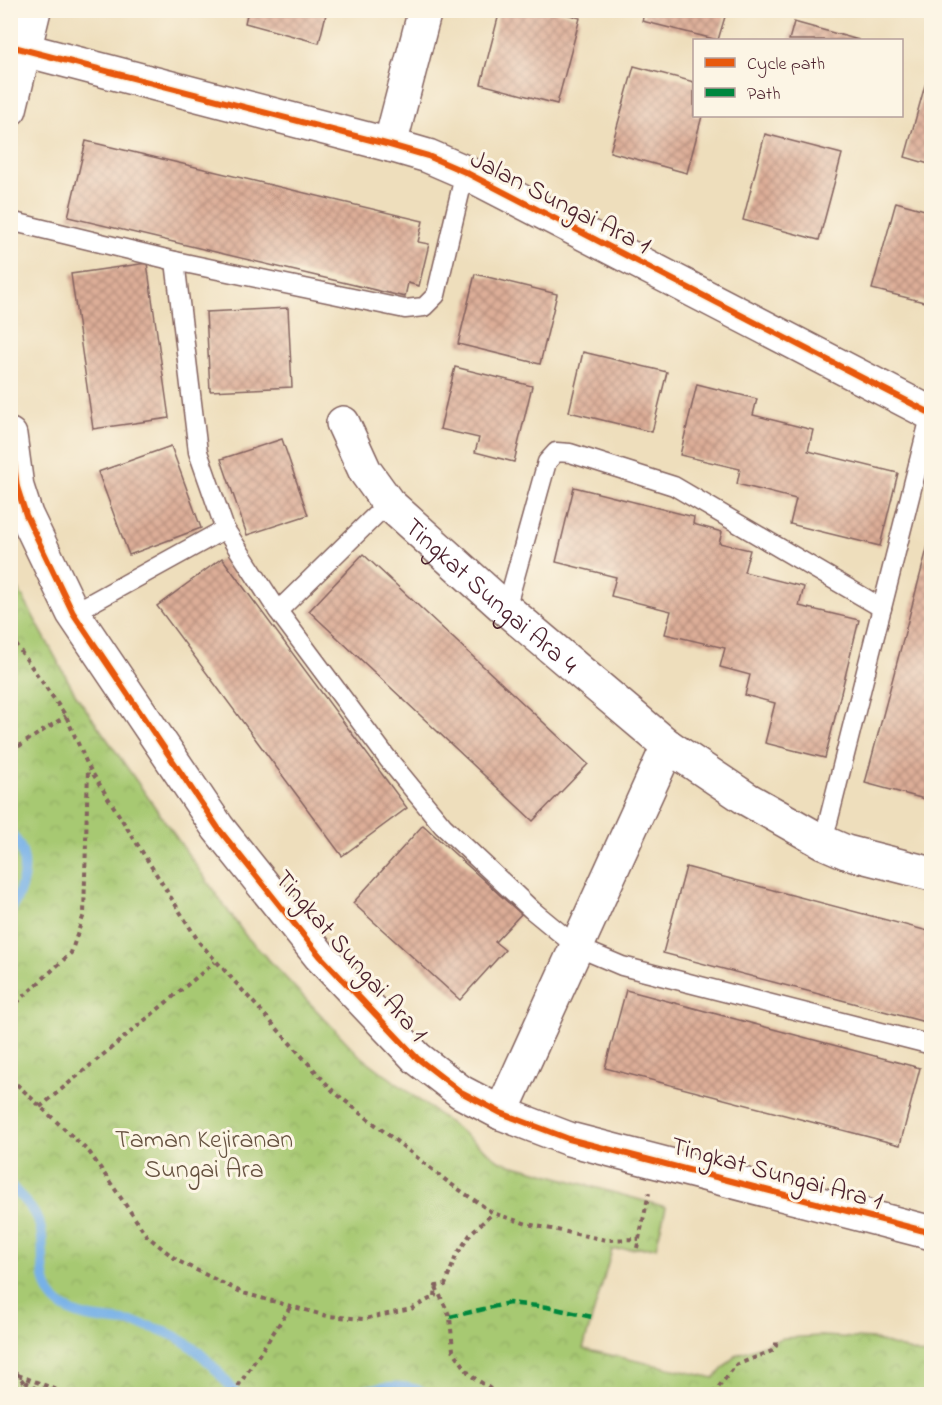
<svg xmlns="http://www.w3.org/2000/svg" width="942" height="1405" viewBox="0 0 942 1405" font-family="'Indie Flower',sans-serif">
	<defs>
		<pattern id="park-crowns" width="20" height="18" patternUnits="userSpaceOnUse" patternTransform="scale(1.5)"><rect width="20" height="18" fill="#a7c972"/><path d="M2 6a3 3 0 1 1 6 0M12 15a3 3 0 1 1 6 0" fill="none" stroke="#91ac63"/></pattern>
		<pattern id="building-cross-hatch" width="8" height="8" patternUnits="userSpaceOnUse" patternTransform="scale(1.5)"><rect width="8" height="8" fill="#ddae98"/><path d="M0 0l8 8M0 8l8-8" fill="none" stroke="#b58d7c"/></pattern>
	</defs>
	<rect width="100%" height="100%" fill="#fcf5e5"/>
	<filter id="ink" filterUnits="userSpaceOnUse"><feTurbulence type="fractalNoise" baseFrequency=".0167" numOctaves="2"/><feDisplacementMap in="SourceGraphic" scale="12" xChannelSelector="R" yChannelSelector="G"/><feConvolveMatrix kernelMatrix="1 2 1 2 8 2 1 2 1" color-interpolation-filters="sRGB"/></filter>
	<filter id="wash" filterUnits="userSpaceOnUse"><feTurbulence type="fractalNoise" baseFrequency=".008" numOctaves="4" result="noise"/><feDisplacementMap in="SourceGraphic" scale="24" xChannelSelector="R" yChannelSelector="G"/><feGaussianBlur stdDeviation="1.35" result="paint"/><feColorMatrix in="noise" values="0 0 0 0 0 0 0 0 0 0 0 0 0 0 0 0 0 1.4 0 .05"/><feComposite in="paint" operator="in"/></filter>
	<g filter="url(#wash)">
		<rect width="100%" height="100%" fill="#eedebc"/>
		<polygon fill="url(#park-crowns)" stroke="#78744e" stroke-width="1.5" points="11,568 14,581 76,695 245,935 358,1054 500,1161 666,1207 656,1247 612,1250 583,1349 714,1378 736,1355 783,1338 821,1336 872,1339 931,1357 931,1394 11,1394"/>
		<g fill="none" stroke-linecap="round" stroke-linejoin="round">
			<g stroke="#77b1e7" stroke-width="10">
				<path d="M10,833C33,856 24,887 10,912"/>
				<path d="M10,1185C22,1198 38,1213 41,1230C46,1255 36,1285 59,1304C83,1324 119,1318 148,1326C190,1337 211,1362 236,1394"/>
				<path d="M351,1394C375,1388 404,1381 427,1394"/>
				<polyline points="800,1394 822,1394"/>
			</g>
		</g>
		<g id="blocks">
			<g fill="url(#building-cross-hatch)">
				<polygon points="248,10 327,10 319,43 245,23"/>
				<polygon points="500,10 552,10 580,18 557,104 481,84"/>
				<polygon points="645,10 727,10 718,40 642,21"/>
				<polygon points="794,22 859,40 789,40"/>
				<polygon points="634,66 694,82 694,116 702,116 687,173 610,152"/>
				<polygon points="925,85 932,86 932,165 905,157"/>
				<polygon points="765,134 842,154 819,240 743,220"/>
				<polygon points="86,141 423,221 418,242 429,244 419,286 408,283 405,297 68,217"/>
				<polygon points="896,202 932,212 932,304 872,289"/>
				<polygon points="147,263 169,418 93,429 71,274"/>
				<polygon points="475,274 557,294 540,364 458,344"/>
				<polygon points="288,308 292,387 210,391 206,312"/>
				<polygon points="583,352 667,372 652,432 569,412"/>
				<polygon points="455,367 532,386 514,462 475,452 479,438 440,429"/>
				<polygon points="697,384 757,399 753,415 813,430 808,451 898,473 880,546 790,524 796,499 737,484 740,469 680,455"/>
				<polygon points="282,439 308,515 247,535 221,459"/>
				<polygon points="171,446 201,528 129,555 98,472"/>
				<polygon points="574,487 694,517 693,524 722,532 719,543 750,550 744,572 804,587 799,606 859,620 825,758 765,743 775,703 745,695 750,675 720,667 725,648 665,634 671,611 611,596 616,577 556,562"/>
				<polygon points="931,534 932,534 932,801 865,783"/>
				<polygon points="363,554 588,764 533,821 309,611"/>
				<polygon points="222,558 407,808 342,856 157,606"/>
				<polygon points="423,825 521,914 495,942 505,950 460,1000 353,903"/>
				<polygon points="686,867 932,932 932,1014 929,1023 663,953"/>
				<polygon points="626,990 920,1068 900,1145 605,1068"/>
			</g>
		</g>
	</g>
	<g filter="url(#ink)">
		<use href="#blocks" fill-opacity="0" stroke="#83625e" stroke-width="1.5"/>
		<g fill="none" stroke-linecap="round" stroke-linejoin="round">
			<g stroke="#83625e" stroke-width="21">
				<g id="service">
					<polyline points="10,221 175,261 405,309 424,307 436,295 465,172"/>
					<polyline points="175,261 198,452 225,529 278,611 388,759 443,826 532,910 577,947 622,966 932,1045"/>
					<polyline points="506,609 547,462 556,452 570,453 674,486 882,608"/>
					<polyline points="278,611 388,503"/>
					<polyline points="73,613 225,529"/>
					<polyline points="823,842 931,413"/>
				</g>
			</g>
			<g stroke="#83625e" stroke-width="36">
				<g id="minor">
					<polyline points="10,46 390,145 428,156 465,172 932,414"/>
					<polyline points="10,109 34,10"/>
					<polyline points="390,145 425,10"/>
					<path id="s1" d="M343,423L365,471L388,503L506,609L668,746L747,799L823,842L846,852L932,874"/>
					<polyline points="10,435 17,487 26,515 73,613 218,828 320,956 417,1058 461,1092 501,1113 569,1139 932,1233"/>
					<polyline points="501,1113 668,746"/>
				</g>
			</g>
			<g stroke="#83625e" stroke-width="4" stroke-dasharray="4.5 4.5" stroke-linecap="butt">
				<polyline points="10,636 66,716 88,766 199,942 334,1092 448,1182 493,1213 527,1224 606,1240 639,1239"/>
				<polyline points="10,749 19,746 66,716"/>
				<polyline points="10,1009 71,953 84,914 88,768"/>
				<polyline points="10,1078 90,1153 147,1236 178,1261 243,1293 327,1316 364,1319 411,1309 435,1296 436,1286 445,1285 456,1256 471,1233 493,1213"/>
				<polyline points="40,1107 215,962"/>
				<polyline points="637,1248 649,1193"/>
				<polyline points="436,1287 450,1317 453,1350 470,1375 498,1394"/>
				<polyline points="10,1365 33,1394"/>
				<polyline points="18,1375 68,1394"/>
				<polyline points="25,1382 45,1394"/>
				<polyline points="233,1394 291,1306"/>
				<polyline points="713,1394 736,1365 772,1351 776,1346 776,1340"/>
			</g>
			<use href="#service" stroke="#fff" stroke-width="18"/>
			<use href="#minor" stroke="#fff" stroke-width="33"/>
			<polyline stroke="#00873e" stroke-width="4.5" stroke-dasharray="9 4.5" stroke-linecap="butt" points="450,1317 509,1303 547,1307 592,1317"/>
			<g stroke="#fcf5e5" stroke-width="10">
				<g id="cycleway">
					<polyline points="10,46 390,145 428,156 465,172 932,414"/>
					<polyline points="10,435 17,487 26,515 73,613 218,828 320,956 417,1058 461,1092 501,1113 569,1139 932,1233"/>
				</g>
			</g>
			<use href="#cycleway" stroke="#e8590c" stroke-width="6"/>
		</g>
	</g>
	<g text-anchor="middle" stroke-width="6" stroke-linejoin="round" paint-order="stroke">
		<g font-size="26" fill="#4a1f2b" stroke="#fcf5e5">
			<text transform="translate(561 201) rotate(27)" y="9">Jalan Sungai Ara 1</text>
			<text dy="9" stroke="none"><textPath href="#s1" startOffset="231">Tingkat Sungai Ara 4</textPath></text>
			<text transform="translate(352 955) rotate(49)" y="9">Tingkat Sungai Ara 1</text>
			<text transform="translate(777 1172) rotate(15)" y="9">Tingkat Sungai Ara 1</text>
		</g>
		<g font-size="26" fill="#665240" stroke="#fcf5e5">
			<text x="204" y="1147">Taman Kejiranan<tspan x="204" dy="30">Sungai Ara</tspan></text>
		</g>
	</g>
	<rect width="942" height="1405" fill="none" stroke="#fcf5e5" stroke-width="36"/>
	<rect x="693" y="39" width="210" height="78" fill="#fcf5e5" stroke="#b59f9b" stroke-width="1.5"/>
	<rect x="705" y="58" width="30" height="9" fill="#e8590c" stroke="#b59f9b" stroke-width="1.5"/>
	<text x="747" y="69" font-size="18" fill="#4a1f2b">Cycle path</text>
	<rect x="705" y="88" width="30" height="9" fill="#00873e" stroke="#b59f9b" stroke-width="1.5"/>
	<text x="747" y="99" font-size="18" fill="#4a1f2b">Path</text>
</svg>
